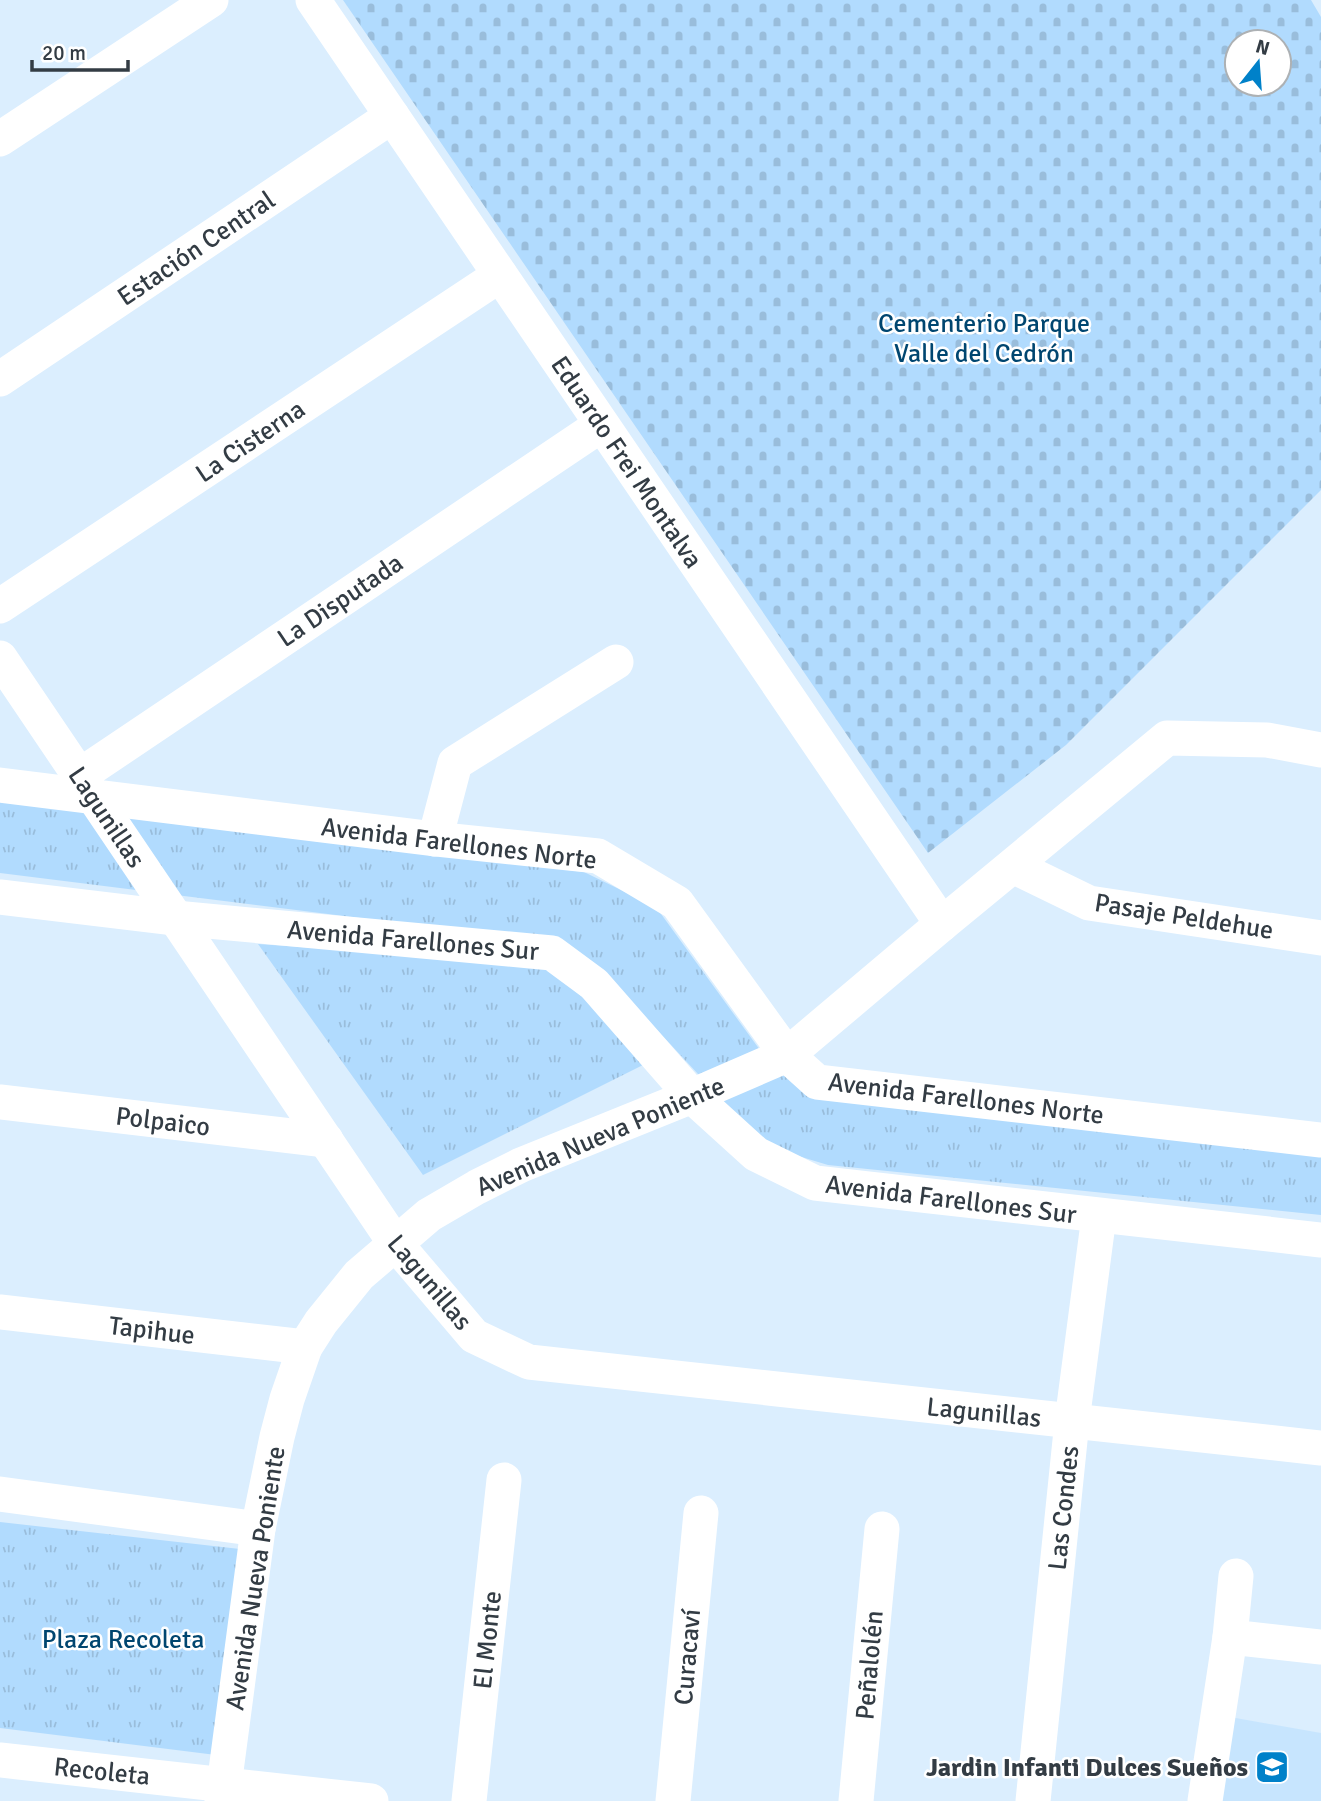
<svg xmlns="http://www.w3.org/2000/svg" width="1321" height="1801" viewBox="0 0 1321 1801" font-family="Signika,sans-serif">
	<defs>
		<pattern id="grass-tufts" width="24" height="20" patternUnits="userSpaceOnUse" patternTransform="scale(1.75)"><rect width="24" height="20" fill="#b1dbfe"/><path d="M3 7l-1-3M5 7V3M7 7l1-3M15 17l-1-3M17 17v-4M19 17l1-3" fill="none" stroke="#99bddb"/></pattern>
		<pattern id="cemetery-stones" width="16" height="16" patternUnits="userSpaceOnUse" patternTransform="scale(1.75)"><rect width="16" height="16" fill="#b1dbfe"/><path d="M2 7V4a2 2 0 0 1 4 0v3zM10 15v-3a2 2 0 0 1 4 0v3z" fill="#99bddb"/></pattern>
	</defs>
	<rect width="100%" height="100%" fill="#dbeefe"/>
	<polygon fill="#c7e5fe" points="1230,1717 1321,1733 1321,1801 1220,1801"/>
	<g fill="url(#grass-tufts)">
		<polygon points="0,800 584,872 656,907 765,1057 1321,1149 1321,1215 828,1165 765,1146 605,974 553,942 0,873"/>
		<polygon points="258,944 542,964 586,1000 645,1064 423,1175"/>
		<polygon points="0,1522 240,1549 216,1755 0,1728"/>
	</g>
	<path fill="url(#cemetery-stones)" fill-rule="evenodd" d="M343,0H1311L1321,17V490L1066,745L928,853ZM1237,42H1279V84H1237Z"/>
	<g fill="none" stroke-linecap="round" stroke-linejoin="round">
		<g stroke="#fff" stroke-width="35">
			<polyline points="313,0 942,924"/>
			<polyline points="0,139 211,0"/>
			<polyline points="0,379 392,116"/>
			<polyline points="0,606 500,275"/>
			<polyline points="0,658 395,1243 474,1336 529,1362 1321,1448"/>
			<polyline points="79,776 601,425"/>
			<polyline points="0,785 435,839 598,856 677,903 787,1055 817,1082 1321,1140"/>
			<polyline points="435,839 455,763 616,662"/>
			<polyline points="1013,866 1089,903 1321,938"/>
			<polyline points="0,897 175,918 552,953 594,984 692,1096 756,1154 815,1183 1321,1240"/>
			<polyline points="0,1102 326,1140"/>
			<polyline points="0,1312 305,1347"/>
			<polyline points="0,1494 258,1529"/>
			<polyline points="1230,1637 1321,1647"/>
			<polyline points="0,1760 371,1801"/>
			<polyline points="222,1801 258,1529 277,1437 287,1399 305,1347 321,1322 359,1275 429,1215 477,1187 521,1165 692,1096 787,1055 942,924 1167,738 1267,740 1321,750"/>
			<polyline points="469,1801 504,1480"/>
			<polyline points="673,1801 701,1513"/>
			<polyline points="856,1801 882,1529"/>
			<polyline points="1033,1801 1072,1421 1099,1216"/>
			<polyline points="1205,1801 1230,1637 1236,1576"/>
		</g>
	</g>
	<defs>
		<g id="school-square" transform="scale(1.75)"><rect x="-9" y="-9" width="18" height="18" rx="4" fill="#0081c9" stroke="#fff"/><path d="M0-5L7-2L0 1L-7-2ZM-4 1L0 2.5L4 1V4Q0 6-4 4Z" fill="#fff"/></g>
	</defs>
	<g fill-rule="evenodd">
		<use href="#school-square" x="1272" y="1767"/>
	</g>
	<g text-anchor="middle" stroke-width="5" stroke-linejoin="round" paint-order="stroke">
		<g font-size="26" fill="#333c44" stroke="#fff">
			<text transform="translate(196 248) rotate(-34)" y="9">Estación Central</text>
			<text transform="translate(250 441) rotate(-34)" y="9">La Cisterna</text>
			<text transform="translate(627 462) rotate(56)" y="9">Eduardo Frei Montalva</text>
			<text transform="translate(340 600) rotate(-34)" y="9">La Disputada</text>
			<text transform="translate(107 817) rotate(56)" y="9">Lagunillas</text>
			<text transform="translate(459 843) rotate(7)" y="9">Avenida Farellones Norte</text>
			<text transform="translate(1184 916) rotate(9)" y="9">Pasaje Peldehue</text>
			<text transform="translate(413 940) rotate(5)" y="9">Avenida Farellones Sur</text>
			<text transform="translate(966 1098) rotate(7)" y="9">Avenida Farellones Norte</text>
			<text transform="translate(163 1121) rotate(7)" y="9">Polpaico</text>
			<text transform="translate(600 1136) rotate(-23)" y="9">Avenida Nueva Poniente</text>
			<text transform="translate(951 1199) rotate(7)" y="9">Avenida Farellones Sur</text>
			<text transform="translate(430 1282) rotate(50)" y="9">Lagunillas</text>
			<text transform="translate(152 1330) rotate(7)" y="9">Tapihue</text>
			<text transform="translate(984 1412) rotate(6)" y="9">Lagunillas</text>
			<text transform="translate(1063 1508) rotate(-84)" y="9">Las Condes</text>
			<text transform="translate(255 1578) rotate(-81)" y="9">Avenida Nueva Poniente</text>
			<text transform="translate(487 1640) rotate(-84)" y="9">El Monte</text>
			<text transform="translate(687 1657) rotate(-85)" y="9">Curacaví</text>
			<text transform="translate(869 1665) rotate(-85)" y="9">Peñalolén</text>
			<text transform="translate(102 1771) rotate(6)" y="9">Recoleta</text>
		</g>
		<g font-size="26" fill="#004670" stroke="#fff">
			<text x="984" y="332">Cementerio Parque<tspan x="984" dy="30">Valle del Cedrón</tspan></text>
			<text x="123" y="1648">Plaza Recoleta</text>
		</g>
		<g font-size="26" font-weight="bold" fill="#333c44" stroke="#fff" text-anchor="end">
			<text x="1248" y="1776">Jardin Infanti Dulces Sueños</text>
		</g>
	</g>
	<g transform="translate(1258 63) rotate(17)"><circle r="33" fill="#ffffff" stroke="#adb1b4" stroke-width="2"/>
	<path d="M0-5L12 26L0 18L-12 26Z" fill="#0081c9"/>
	<text y="-10" font-size="19" font-weight="bold" text-anchor="middle" fill="#333c44">N</text>
	</g>
	<path d="M32 60v10h96v-10" fill="none" stroke="#333c44" stroke-width="3.5"/>
	<text x="42" y="60" font-size="21" fill="#333c44" stroke="#ffffff" stroke-width="5" paint-order="stroke">20 m</text>
</svg>
